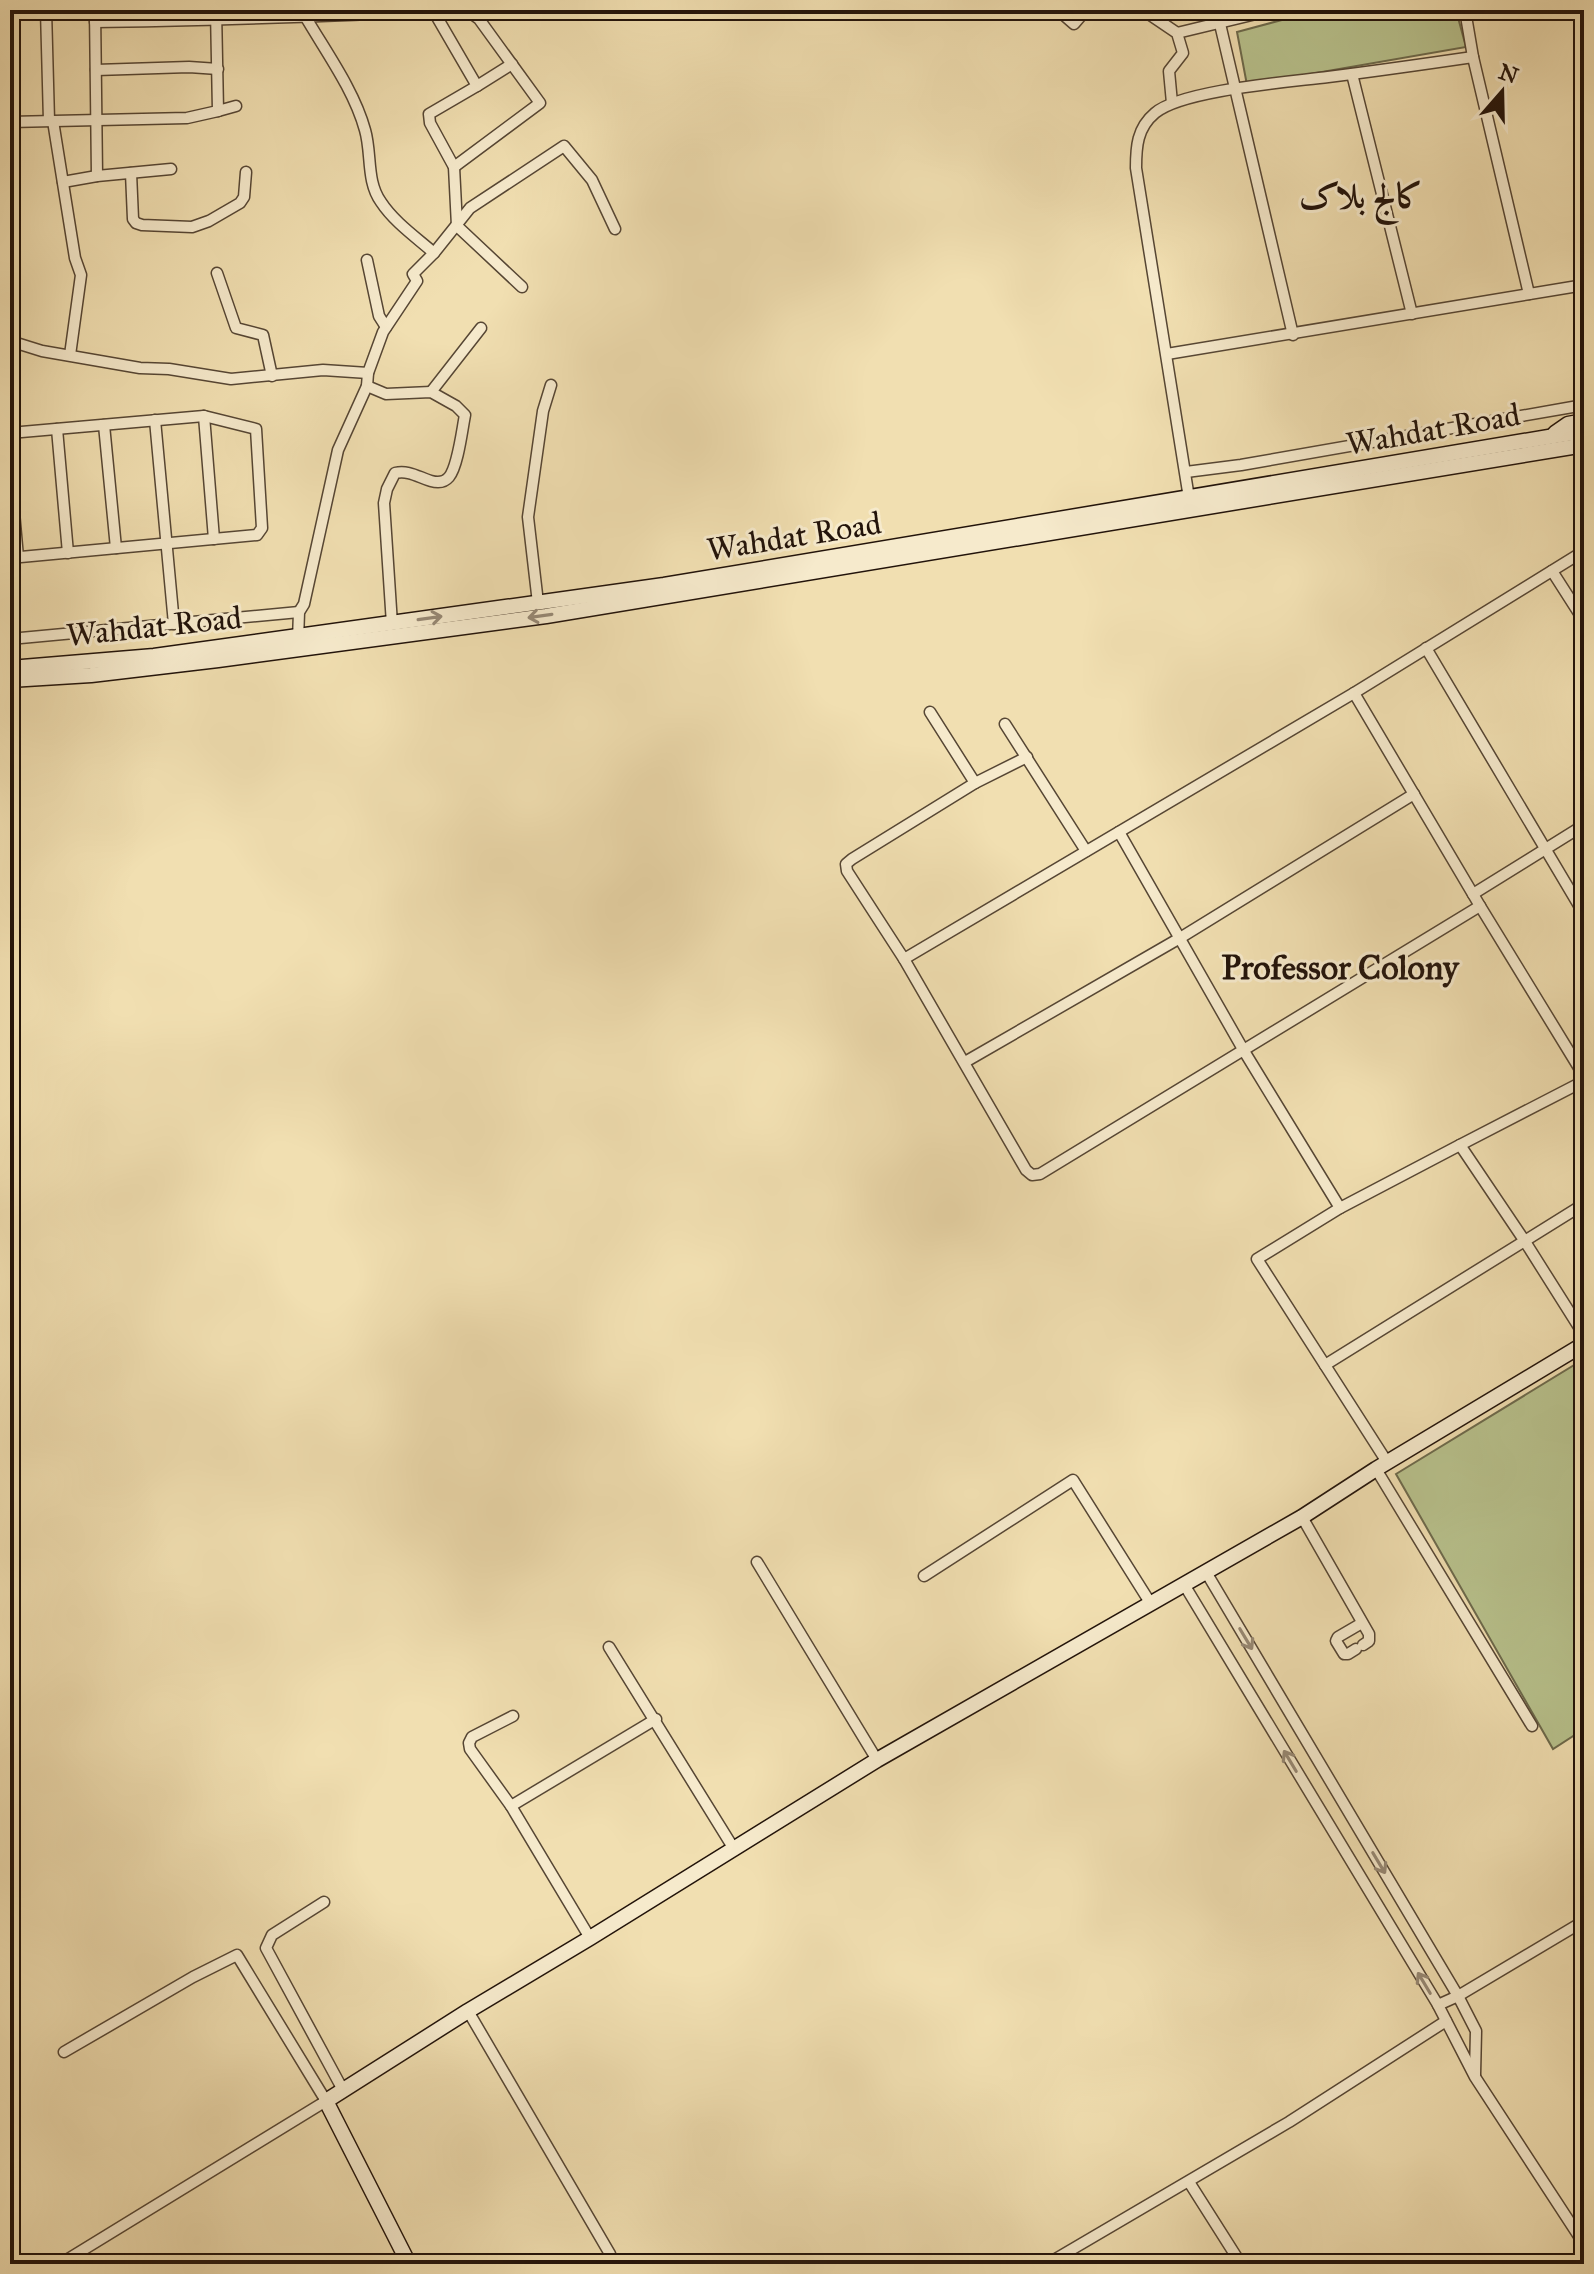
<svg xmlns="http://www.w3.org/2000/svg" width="1594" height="2274" viewBox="0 0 1594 2274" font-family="'IM FELL Great Primer',Amiri,serif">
	<rect width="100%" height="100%" fill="#f1dfb1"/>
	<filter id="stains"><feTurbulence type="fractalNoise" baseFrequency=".0025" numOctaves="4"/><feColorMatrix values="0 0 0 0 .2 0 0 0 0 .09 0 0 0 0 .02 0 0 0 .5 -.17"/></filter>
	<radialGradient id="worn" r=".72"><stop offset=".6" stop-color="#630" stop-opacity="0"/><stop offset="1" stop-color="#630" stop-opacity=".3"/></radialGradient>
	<g fill="#b8c28d" stroke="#6d6a4c" stroke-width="2">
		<polygon points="1319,10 1456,10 1466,47 1247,85 1237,32"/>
		<polygon points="1584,1359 1584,1729 1553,1749 1396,1474"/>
	</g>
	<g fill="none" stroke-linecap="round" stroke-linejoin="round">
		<g stroke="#564634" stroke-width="13">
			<g id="street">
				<polyline points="46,10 49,121"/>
				<polyline points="95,10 97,176"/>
				<polyline points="1058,10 1074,24 1086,10"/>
				<polyline points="1143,10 1177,33 1183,53 1169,71 1172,103"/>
				<polyline points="1465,10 1473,57 1529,294"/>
				<polyline points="434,12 477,86 429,114 430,123 454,167 457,226 522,287"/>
				<path d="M305,16C326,52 354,90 365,130C372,154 366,181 381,202C394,222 417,238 434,253"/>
				<path d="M95,22C216,21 337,15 458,11L472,14L479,19L540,103L454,167"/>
				<polyline points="1220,24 1293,335"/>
				<polyline points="1177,33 1272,10"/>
				<polyline points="96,70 189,67 218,69"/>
				<polyline points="1352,74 1412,314"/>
				<polyline points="477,86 512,64"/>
				<polyline points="218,111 236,106"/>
				<polyline points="53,121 75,258 81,275 70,355"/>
				<polyline points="10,122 187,118 218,111 216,10"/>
				<polyline points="131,173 133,219 136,223 142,225 192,227 209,221 240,203 244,197 246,172"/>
				<polyline points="63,182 97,176 171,169"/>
				<polyline points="367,260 379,316 386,327"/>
				<polyline points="217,273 236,328 263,335 272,376"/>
				<polyline points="10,341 42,351 140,368 169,369 231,379 323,370 368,373"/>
				<polyline points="1167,354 1584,285"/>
				<path d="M367,386L386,394L431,392L456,406L465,415C462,430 458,466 449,477C444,483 438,483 431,481C418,477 409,470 395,473L387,489L384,503L392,624"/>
				<polyline points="431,392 481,328"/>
				<polyline points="204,416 214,539"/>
				<polyline points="155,420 174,624"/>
				<polyline points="104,425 116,548"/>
				<polyline points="57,429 68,553"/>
				<polyline points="10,433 204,416 256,429 262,528 257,535 10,558"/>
				<polyline points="10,468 18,557"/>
				<polyline points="1186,472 1241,465 1584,405"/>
				<path d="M1189,498L1136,168C1136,147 1137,128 1155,113C1182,90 1289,82 1328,77C1376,71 1425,64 1473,57"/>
				<polyline points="1552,571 1584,621"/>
				<polyline points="538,603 528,517 543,411 551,385"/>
				<polyline points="10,639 299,612"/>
				<polyline points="298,640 299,612 304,604 338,450 367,386 368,373 383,332 417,281 413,274 434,253 470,208 564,146 592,180 615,229"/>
				<polyline points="1426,648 1584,914"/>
				<polyline points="1354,693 1480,906 1584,1076"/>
				<polyline points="930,712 975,783"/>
				<polyline points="1005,724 1086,851"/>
				<polyline points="1584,726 1582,731 1584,737"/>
				<polyline points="1027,757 975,783 852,859 846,864 847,871 904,959 1354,693 1584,551"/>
				<polyline points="1119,832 1244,1051 1340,1208"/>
				<polyline points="1473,894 1584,825"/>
				<polyline points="904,959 1026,1170 1032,1175 1040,1174 1480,906"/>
				<polyline points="965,1062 1180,938 1414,794"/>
				<polyline points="1584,1081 1460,1145 1524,1240 1584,1335"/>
				<polyline points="1325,1365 1584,1204"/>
				<polyline points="1387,1462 1257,1259 1340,1208 1460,1145"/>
				<polyline points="1376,1469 1532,1726"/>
				<polyline points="1302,1517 1369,1634 1369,1641 1363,1645"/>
				<polyline points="757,1562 877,1760"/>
				<polyline points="1206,1572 1458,1996 1476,2031 1475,2075"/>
				<polyline points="924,1576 1073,1480 1151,1604"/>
				<polyline points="1185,1586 1438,2005 1475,2077 1584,2244"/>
				<polyline points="609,1647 734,1849"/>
				<polyline points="1356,1649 1348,1654 1344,1654 1336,1641 1338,1637 1362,1623"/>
				<polyline points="513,1716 472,1737 469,1743 470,1749 511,1806 590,1938"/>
				<polyline points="511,1806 656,1719"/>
				<polyline points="324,1902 272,1935 266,1948 343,2090"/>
				<polyline points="1438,2005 1458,1996 1584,1921"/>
				<polyline points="468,2011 610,2254"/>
				<polyline points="1189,2182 1241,2264"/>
				<polyline points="60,2264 326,2101 237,1955 193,1977 64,2052"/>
				<polyline points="1047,2264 1289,2122 1446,2021"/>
			</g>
		</g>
		<g stroke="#22130a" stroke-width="17">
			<g id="secondary">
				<polyline points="1555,433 1568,424 1584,421"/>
				<polyline points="10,668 154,656 664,585 1584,431"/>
				<polyline points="10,680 91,675 218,660 546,616 1584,445"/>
				<polyline points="409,2264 326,2101 468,2011 590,1938 877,1760 1302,1517 1376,1469 1584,1344"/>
			</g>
		</g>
		<use href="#street" stroke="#f6eacc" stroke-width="10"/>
		<use href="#secondary" stroke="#f6eacc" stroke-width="14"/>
	</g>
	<defs><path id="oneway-shaft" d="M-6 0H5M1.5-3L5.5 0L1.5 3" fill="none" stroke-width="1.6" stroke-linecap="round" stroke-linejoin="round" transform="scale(2)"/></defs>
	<g stroke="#978975">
		<use href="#oneway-shaft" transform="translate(540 616) rotate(172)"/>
		<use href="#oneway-shaft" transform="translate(430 618) rotate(-8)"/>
		<use href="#oneway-shaft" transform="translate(1246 1639) rotate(59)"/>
		<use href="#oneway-shaft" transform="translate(1290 1761) rotate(-121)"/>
		<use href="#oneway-shaft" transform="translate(1379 1863) rotate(59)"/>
		<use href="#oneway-shaft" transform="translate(1424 1983) rotate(-121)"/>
	</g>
	<g text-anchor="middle" stroke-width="6" stroke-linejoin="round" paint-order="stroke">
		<g font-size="32" fill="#22130a" stroke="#f6eacc">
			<text transform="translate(1433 429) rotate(-10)" y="11">Wahdat Road</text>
			<text transform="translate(794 536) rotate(-9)" y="11">Wahdat Road</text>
			<text transform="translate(154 626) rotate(-6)" y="11">Wahdat Road</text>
		</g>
		<g font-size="34" font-weight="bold" fill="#22130a" stroke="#f6eacc">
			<text x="1361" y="207">کالج بلاک</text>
			<text x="1340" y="979">Professor Colony</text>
		</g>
	</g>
	<rect width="1594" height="2274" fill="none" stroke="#f1dfb1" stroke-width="40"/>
	<rect x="12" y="12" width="1570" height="2250" fill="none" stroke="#22130a" stroke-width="4"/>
	<rect x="20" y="20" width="1554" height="2234" fill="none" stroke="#22130a" stroke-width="2"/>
	<g transform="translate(1502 92) rotate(20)" stroke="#f6eacc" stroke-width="6" paint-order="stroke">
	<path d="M0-6L14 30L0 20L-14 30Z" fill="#22130a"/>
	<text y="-12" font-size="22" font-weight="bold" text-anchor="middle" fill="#22130a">N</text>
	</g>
	<rect width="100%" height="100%" filter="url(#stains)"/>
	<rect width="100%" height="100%" fill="url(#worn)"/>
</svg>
